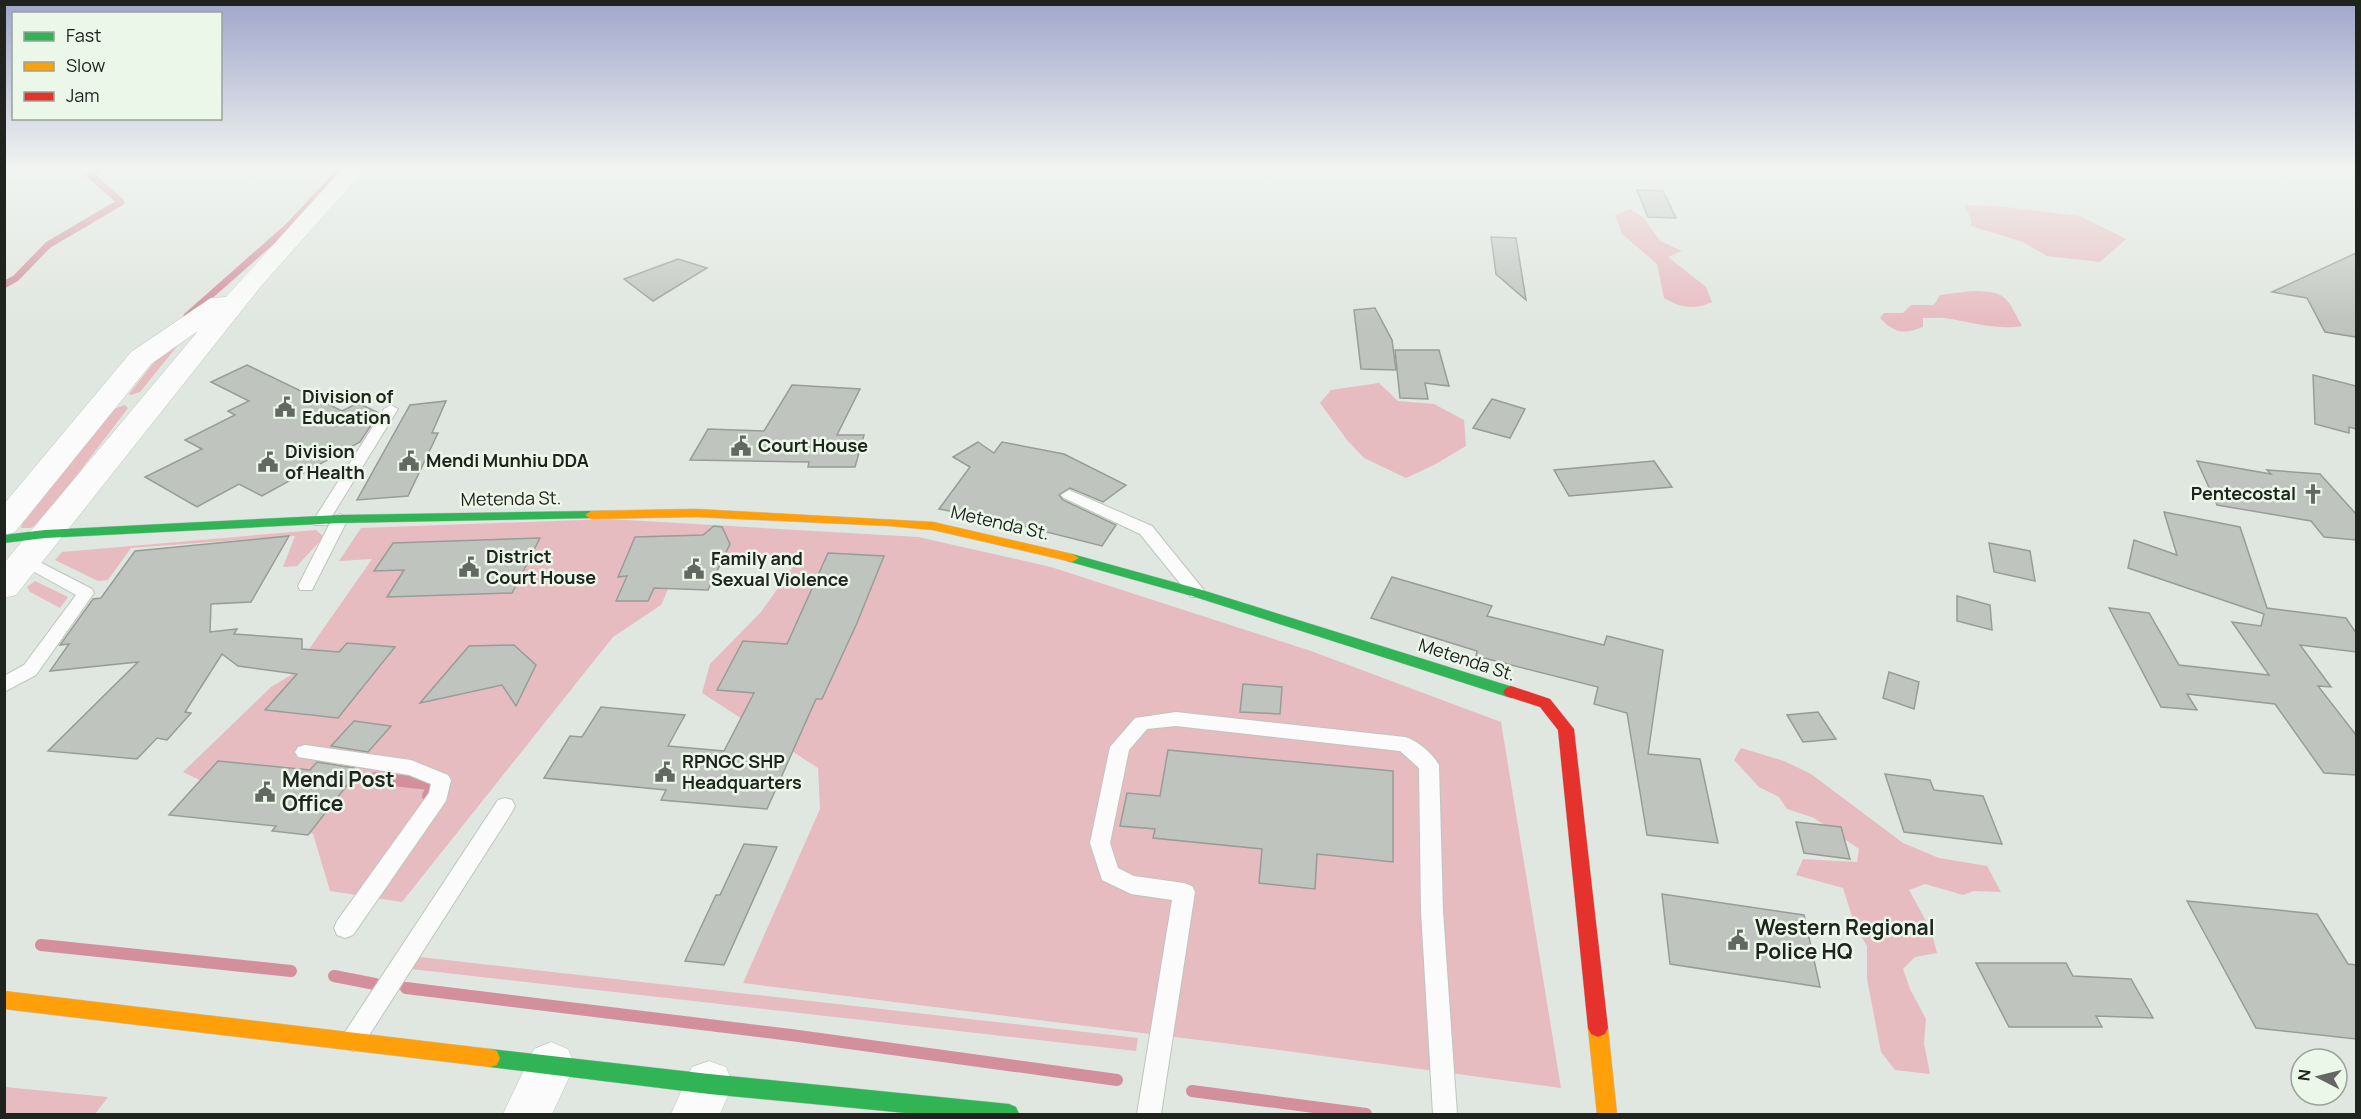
<svg xmlns="http://www.w3.org/2000/svg" width="2361" height="1119" viewBox="0 0 2361 1119" font-family="Manrope,sans-serif">
	<rect width="100%" height="100%" fill="#e0e6e0"/>
	<g fill="#e7bcc1">
		<polygon points="1964,205 1996,206 2080,216 2126,239 2100,262 2047,256 2023,242 1971,226 1971,219"/>
		<path d="M1630,209L1644,218L1660,241L1682,251L1668,257L1706,287L1712,302C1694,310 1681,308 1664,298L1657,264L1622,234L1615,215Z"/>
		<path d="M1971,291C2006,291 2006,296 2022,326C1999,330 1974,323 1951,319C1942,317 1932,318 1923,318V327C1904,334 1895,334 1880,318L1884,313H1903L1911,305H1934L1940,295Z"/>
		<polygon points="178,345 140,392 131,395 129,394 167,346"/>
		<polygon points="1379,383 1398,401 1434,404 1464,420 1466,446 1434,465 1406,478 1364,458 1347,440 1320,403 1331,390"/>
		<polygon points="125,405 128,408 41,522 31,528 21,528 22,524 114,409"/>
		<polygon points="609,519 918,537 1051,567 1311,651 1501,722 1561,1088 1271,1049 743,983 820,809 818,768 702,693 710,664 761,612 802,554 682,558 661,605 613,637 402,902 330,891 313,834 183,772 271,687 291,675 372,559 339,561 361,528"/>
		<polygon points="316,530 324,537 297,566 283,567 295,536 131,548 108,580 98,581 55,560 62,552"/>
		<polygon points="35,581 68,597 60,608 30,592 27,587"/>
		<polygon points="1741,748 1784,761 1811,774 1903,843 1939,858 1987,866 2001,892 1974,891 1963,895 1925,884 1909,890 1931,930 1937,953 1915,957 1903,969 1910,989 1926,1019 1924,1043 1930,1074 1895,1070 1881,1052 1867,979 1867,946 1855,926 1843,888 1796,875 1803,859 1857,862 1859,849 1814,818 1787,809 1779,797 1759,787 1734,760"/>
		<polygon points="420,957 1138,1038 1136,1051 411,969"/>
		<polygon points="5,1087 108,1097 95,1114 5,1114"/>
	</g>
	<g fill="none" stroke-linecap="round" stroke-linejoin="round">
		<g stroke="#d3909c" stroke-width="7">
			<polyline points="4,285 16,278 48,245 121,202 90,175 101,167"/>
			<polyline points="187,316 290,225 344,167"/>
		</g>
		<g stroke="#d3909c" stroke-width="12">
			<polyline points="375,778 429,784 432,789 428,796"/>
			<polyline points="41,945 291,971"/>
			<polyline points="334,976 375,984"/>
			<polyline points="406,988 791,1035 1117,1080"/>
			<polyline points="1192,1091 1366,1114"/>
		</g>
	</g>
	<g fill="#c0c4bf" stroke="#989c97" stroke-width="1.5">
		<polygon points="1637,190 1663,191 1676,218 1648,217"/>
		<polygon points="1491,237 1516,238 1526,300 1496,274"/>
		<polygon points="2356,253 2356,337 2325,332 2307,298 2272,292"/>
		<polygon points="678,259 707,268 653,301 624,279"/>
		<polygon points="1375,308 1392,340 1396,370 1361,369 1354,310"/>
		<polygon points="1395,350 1439,350 1449,386 1425,383 1428,399 1400,398"/>
		<polygon points="247,365 342,411 358,403 379,413 360,442 262,496 239,484 197,507 145,477 202,449 185,440 235,415 228,411 249,401 211,382"/>
		<polygon points="2313,375 2356,386 2356,429 2349,427 2349,433 2315,424"/>
		<polygon points="792,385 860,389 837,435 864,435 855,467 808,467 809,462 690,460 708,429 764,431"/>
		<polygon points="1492,399 1525,409 1510,438 1473,428"/>
		<polygon points="446,401 432,433 438,433 408,496 357,500 410,405"/>
		<polygon points="978,442 994,453 1002,442 1064,454 1126,485 1103,502 1070,488 1059,495 1063,500 1116,525 1102,546 1003,521 939,509 970,467 953,457"/>
		<polygon points="1654,461 1672,487 1569,496 1554,470"/>
		<polygon points="2197,461 2271,474 2267,470 2320,474 2356,514 2356,540 2324,537 2311,521 2217,505"/>
		<polygon points="2164,512 2240,527 2267,608 2346,618 2356,633 2356,652 2300,645 2331,687 2318,686 2356,735 2356,775 2324,773 2275,704 2187,694 2197,710 2161,707 2109,608 2149,613 2179,665 2269,675 2232,622 2261,626 2264,614 2128,568 2134,540 2177,555"/>
		<polygon points="714,526 722,527 730,544 708,590 654,588 648,601 616,601 627,576 618,577 635,537 703,535"/>
		<polygon points="289,536 251,602 211,604 210,632 237,629 234,634 302,639 302,649 339,652 347,643 395,647 338,718 265,710 297,674 238,666 222,654 185,712 191,713 167,740 157,738 137,759 48,751 138,662 50,671 69,644 60,645 93,599 101,598 135,551"/>
		<polygon points="540,538 512,593 387,597 404,570 374,571 393,543"/>
		<polygon points="1989,543 2030,551 2035,581 1994,572"/>
		<polygon points="828,553 884,556 857,623 822,699 816,699 767,809 661,800 666,790 544,778 570,736 582,737 601,707 685,715 668,746 724,751 754,693 717,690 743,641 787,644"/>
		<polygon points="1392,577 1492,606 1487,616 1604,645 1607,636 1663,650 1648,754 1700,759 1718,843 1647,835 1627,713 1594,704 1598,687 1476,656 1477,651 1371,618"/>
		<polygon points="1957,596 1990,605 1992,630 1957,621"/>
		<polygon points="514,645 536,665 516,706 502,685 420,703 469,646"/>
		<polygon points="1889,672 1919,682 1914,709 1883,698"/>
		<polygon points="1243,684 1282,687 1280,714 1240,712"/>
		<polygon points="1818,712 1836,739 1803,742 1787,715"/>
		<polygon points="354,721 391,726 368,752 331,746"/>
		<polygon points="1168,750 1393,771 1393,862 1317,854 1315,889 1259,883 1262,849 1153,838 1155,829 1120,826 1127,793 1160,796"/>
		<polygon points="218,761 310,770 317,762 354,768 348,774 355,775 308,835 272,831 276,826 169,815"/>
		<polygon points="1885,774 1930,780 1934,790 1983,796 2002,844 1904,832"/>
		<polygon points="1796,822 1841,827 1850,859 1804,853"/>
		<polygon points="744,844 777,847 724,965 685,961 716,895 720,895"/>
		<polygon points="1662,894 1804,915 1820,987 1670,964"/>
		<polygon points="2187,901 2317,914 2348,964 2356,965 2356,1039 2256,1028"/>
		<polygon points="1976,963 2066,963 2073,976 2131,979 2153,1018 2096,1016 2102,1027 2009,1027"/>
	</g>
	<g fill="none" stroke-linecap="round" stroke-linejoin="round">
		<g stroke="#c0c4bf" stroke-width="2">
			<g id="lane">
				<polygon points="391,405 398,409 329,521 327,525 315,525 313,521 384,409"/>
				<polygon points="1069,490 1152,526 1203,589 1205,593 1203,597 1191,597 1140,534 1064,498 1061,495"/>
				<polygon points="340,514 348,519 314,586 312,590 300,590 298,586 332,519"/>
				<polygon points="26,555 92,589 94,593 36,675 4,692 4,676 24,665 76,595 20,564 18,560 20,556"/>
				<path d="M1176,712L1405,737C1417,740 1433,754 1439,765L1443,911L1457,1114H1433L1421,911L1419,768L1400,751L1176,726L1147,729L1129,750L1110,843L1118,868L1134,876L1184,883L1192,886L1195,892L1161,1114H1137L1172,900L1131,894L1102,880L1090,843L1110,747L1135,718Z"/>
				<polygon points="305,745 411,760 448,775 451,780 446,801 353,935 345,938 337,935 334,928 337,921 429,793 431,784 409,775 298,757 295,752 298,747"/>
				<polygon points="505,798 512,800 515,806 512,812 361,1048 353,1051 345,1048 341,1040 345,1032 498,800"/>
			</g>
		</g>
		<g stroke="#c0c4bf" stroke-width="1">
			<g id="street">
				<polygon points="344,167 367,167 262,285 16,595 4,598 4,563 198,331 151,364 15,532 4,535 4,504 131,352 211,298 226,297"/>
				<polygon points="551,1042 568,1049 575,1065 552,1114 503,1114 534,1049"/>
				<polygon points="709,1061 726,1067 733,1084 720,1114 671,1114 692,1067"/>
			</g>
		</g>
		<g stroke="#c0c4bf" stroke-width="1">
			<g id="fast">
				<polygon points="591,511 596,512 597,515 596,518 340,523 45,538 4,543 4,535 45,530 340,515"/>
				<polygon points="1072,554 1202,590 1516,688 1519,692 1516,696 1511,698 1192,596 1067,561 1065,558"/>
				<polygon points="490,1049 709,1074 1009,1104 1016,1107 1019,1114 916,1114 709,1094 490,1067 483,1065 480,1058 483,1051"/>
			</g>
		</g>
		<g stroke="#c0c4bf" stroke-width="1">
			<g id="slow">
				<polygon points="696,509 933,522 1072,554 1079,558 1072,562 933,530 889,526 696,517 591,519 585,515 591,511"/>
				<polygon points="4,991 490,1049 497,1051 500,1058 497,1065 490,1067 4,1009"/>
				<polygon points="1598,1019 1605,1022 1608,1028 1617,1114 1597,1114 1588,1028 1591,1022"/>
			</g>
		</g>
		<g stroke="#c0c4bf" stroke-width="1">
			<polygon id="jam" points="1511,686 1550,699 1574,729 1608,1028 1605,1034 1598,1037 1591,1034 1588,1028 1558,730 1540,707 1506,696 1503,692 1506,688"/>
		</g>
		<use href="#lane" fill="#fafbfa" fill-rule="evenodd"/>
		<use href="#street" fill="#fafbfa" fill-rule="evenodd"/>
		<use href="#fast" fill="#30b455" fill-rule="evenodd"/>
		<use href="#slow" fill="#ff9f0a" fill-rule="evenodd"/>
		<use href="#jam" fill="#e5322d" fill-rule="evenodd"/>
	</g>
	<linearGradient id="sky" x2="0" y2="1"><stop stop-color="#9fa6ca"/><stop offset="0.52" stop-color="#f1f4f1"/><stop offset="1" stop-color="#f1f4f1" stop-opacity="0"/></linearGradient>
	<rect width="2361" height="323" fill="url(#sky)"/>
	<defs>
		<g id="civic-bare" transform="scale(1.62)"><path d="M-.6-6.5H3V-4.5H.6V-3L4-1V1h2V6H-6V1h2V-1L-.6-3ZM-1.2 2.5V6h2.4V2.5Z" fill="#636863" stroke="#ebf7e9" stroke-width="2.5" paint-order="stroke"/></g>
		<g id="church-bare" transform="scale(1.62)"><path d="M-1.2-6h2.4v3.5h3.3v2.4h-3.3V6h-2.4V-.1h-3.3v-2.4h3.3Z" fill="#636863" stroke="#ebf7e9" stroke-width="2.5" paint-order="stroke"/></g>
	</defs>
	<g fill-rule="evenodd">
		<use href="#civic-bare" x="285" y="407"/>
		<use href="#civic-bare" x="741" y="446"/>
		<use href="#civic-bare" x="409" y="461"/>
		<use href="#civic-bare" x="268" y="462"/>
		<use href="#church-bare" x="2313" y="494"/>
		<use href="#civic-bare" x="469" y="567"/>
		<use href="#civic-bare" x="694" y="569"/>
		<use href="#civic-bare" x="665" y="772"/>
		<use href="#civic-bare" x="265" y="792"/>
		<use href="#civic-bare" x="1738" y="940"/>
	</g>
	<g text-anchor="middle" stroke-width="5" stroke-linejoin="round" paint-order="stroke">
		<g font-size="18" font-weight="bold" fill="#20241f" stroke="#ebf7e9" text-anchor="start">
			<text x="302" y="403">Division of<tspan x="302" dy="21">Education</tspan></text>
			<text x="758" y="452">Court House</text>
			<text x="285" y="458">Division<tspan x="285" dy="21">of Health</tspan></text>
			<text x="426" y="467">Mendi Munhiu DDA</text>
			<text x="2296" y="500" text-anchor="end">Pentecostal</text>
			<text x="486" y="563">District<tspan x="486" dy="21">Court House</tspan></text>
			<text x="711" y="565">Family and<tspan x="711" dy="21">Sexual Violence</tspan></text>
			<text x="682" y="768">RPNGC SHP<tspan x="682" dy="21">Headquarters</tspan></text>
		</g>
		<g font-size="18" fill="#20241f" stroke="#ebf7e9">
			<text transform="translate(511 499) rotate(-1)" y="6">Metenda St.</text>
			<text transform="translate(1000 523) rotate(13)" y="6">Metenda St.</text>
			<text transform="translate(1467 660) rotate(18)" y="6">Metenda St.</text>
		</g>
		<g font-size="21" font-weight="bold" fill="#20241f" stroke="#ebf7e9" text-anchor="start">
			<text x="282" y="787">Mendi Post<tspan x="282" dy="24">Office</tspan></text>
			<text x="1755" y="935">Western Regional<tspan x="1755" dy="24">Police HQ</tspan></text>
		</g>
	</g>
	<rect width="2361" height="1119" fill="none" stroke="#20241f" stroke-width="12"/>
	<rect x="12" y="12" width="210" height="108" fill="#ebf7e9" stroke="#9aa398" stroke-width="1.5"/>
	<rect x="24" y="32" width="30" height="9" fill="#30b455" stroke="#9aa398" stroke-width="1.5"/>
	<text x="66" y="42" font-size="18" fill="#20241f">Fast</text>
	<rect x="24" y="62" width="30" height="9" fill="#ff9f0a" stroke="#9aa398" stroke-width="1.5"/>
	<text x="66" y="72" font-size="18" fill="#20241f">Slow</text>
	<rect x="24" y="92" width="30" height="9" fill="#e5322d" stroke="#9aa398" stroke-width="1.5"/>
	<text x="66" y="102" font-size="18" fill="#20241f">Jam</text>
	<g transform="translate(2319 1077) rotate(277)"><circle r="28" fill="#ebf7e9" stroke="#9aa398" stroke-width="1.5"/>
	<path d="M0-4.5L10 22L0 15L-10 22Z" fill="#636863"/>
	<text y="-9" font-size="16" font-weight="bold" text-anchor="middle" fill="#20241f">N</text>
	</g>
</svg>
